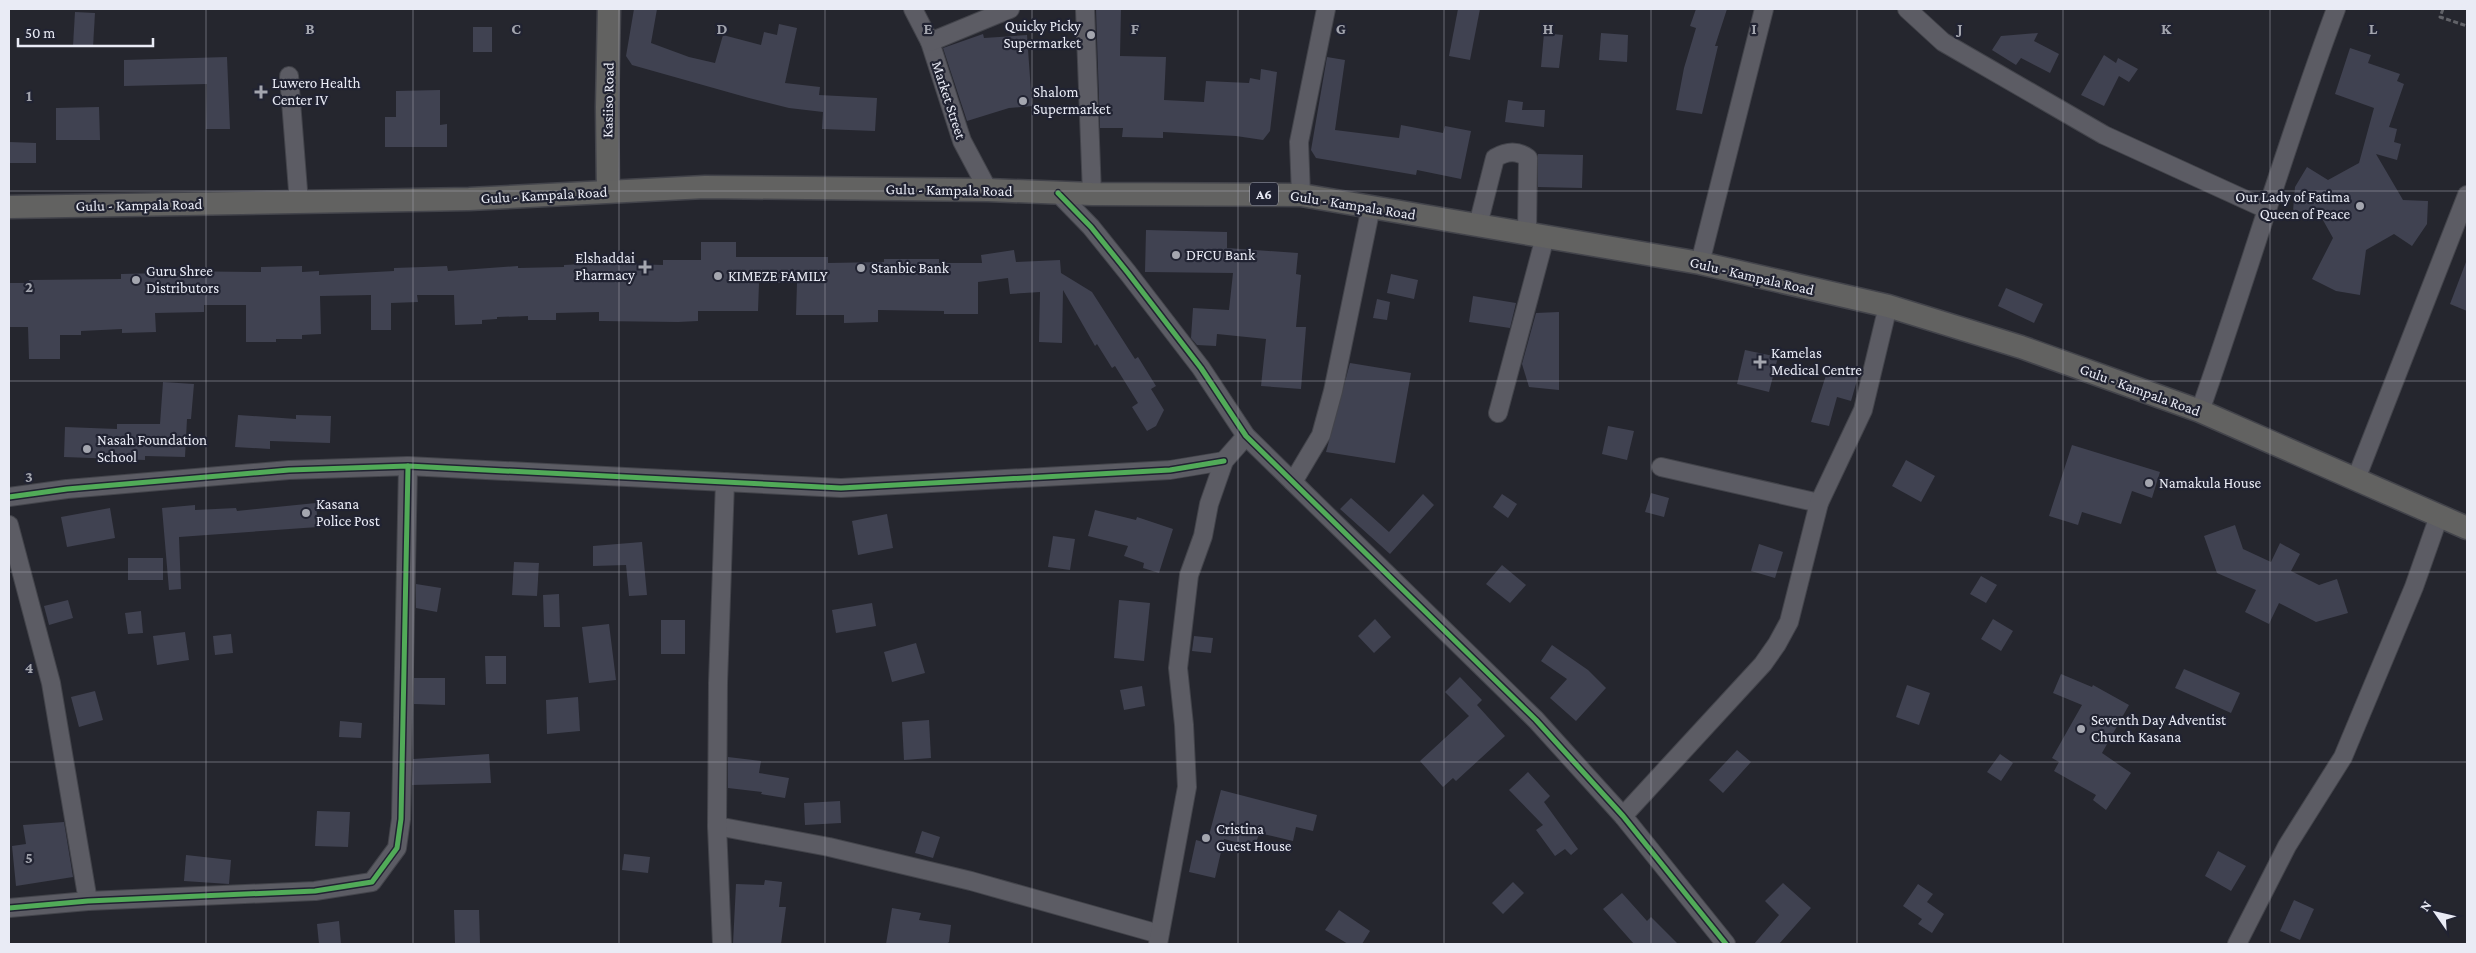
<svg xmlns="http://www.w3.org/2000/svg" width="2476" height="953" viewBox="0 0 2476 953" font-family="'Crimson Pro',serif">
	<rect width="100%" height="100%" fill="#25262e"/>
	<g fill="#404251">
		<polygon points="634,9 657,9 651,43 689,57 715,63 723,35 761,45 764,32 777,35 779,24 797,28 785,83 820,87 819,95 877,98 875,131 822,129 823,112 789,108 749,98 632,65 626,56"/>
		<polygon points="1096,9 1121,9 1120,56 1166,57 1164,100 1204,102 1206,81 1249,83 1250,78 1260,80 1261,69 1277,72 1270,131 1263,140 1236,136 1163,132 1163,138 1122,137 1123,128 1100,128"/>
		<polygon points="1458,9 1480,9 1470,60 1449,56"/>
		<polygon points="1696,9 1727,9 1715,46 1718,46 1702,114 1676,110 1684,68 1696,28 1690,26"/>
		<polygon points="75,12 95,13 93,47 73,46"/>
		<rect x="473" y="27" width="19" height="25"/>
		<polygon points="1544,33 1563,35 1559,68 1541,67"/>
		<polygon points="1601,33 1628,35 1627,62 1599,60"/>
		<polygon points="2038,33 2034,41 2059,54 2050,73 2021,58 2016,65 1992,50 2001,36"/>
		<polygon points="983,34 984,38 1027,35 1032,106 1009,108 967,121 943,48"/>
		<polygon points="2350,48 2371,55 2368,63 2400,74 2397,81 2404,84 2389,127 2397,129 2394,142 2401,144 2397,160 2376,154 2403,200 2428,201 2427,224 2412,246 2394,234 2366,250 2360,295 2336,291 2312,279 2333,238 2319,213 2293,211 2295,187 2307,167 2328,180 2359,163 2374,108 2335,94"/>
		<polygon points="2104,55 2116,63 2118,58 2138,69 2129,82 2119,76 2104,106 2081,95"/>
		<polygon points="227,57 230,129 206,129 207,84 124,86 124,60"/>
		<polygon points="1327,57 1345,60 1335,130 1399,138 1401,125 1443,133 1445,126 1471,131 1461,179 1417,170 1416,175 1316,158 1311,150"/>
		<polygon points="440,90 440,125 447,124 447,147 385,147 385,117 396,117 396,91"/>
		<polygon points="1508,100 1523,102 1522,110 1545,110 1544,127 1505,122"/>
		<polygon points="99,107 100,140 56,140 56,108"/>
		<polygon points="9,142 36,143 36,163 9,163"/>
		<polygon points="1538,154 1583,155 1582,188 1538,187"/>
		<polygon points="1146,230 1227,232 1227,248 1298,253 1296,274 1301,275 1296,327 1306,327 1301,389 1261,386 1266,339 1217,334 1216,346 1197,345 1191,338 1193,308 1229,310 1233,273 1145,272"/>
		<polygon points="701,242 736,242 736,257 828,257 828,263 884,262 884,259 939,259 939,263 982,263 981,255 1014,250 1016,262 1060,260 1061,273 1092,292 1135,359 1138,357 1156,386 1151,389 1164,410 1156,426 1147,431 1132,407 1138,403 1115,366 1112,368 1097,344 1095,346 1063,290 1062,343 1039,342 1040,292 1010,294 1008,278 978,282 978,314 944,314 944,311 878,310 878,322 844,323 844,315 796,315 797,283 759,283 758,311 698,311 698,321 678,322 599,321 599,312 556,313 556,320 528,320 528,316 497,317 497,319 482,320 482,324 455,325 454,295 417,295 418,302 391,303 391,330 371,330 371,295 320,296 321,334 302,335 302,339 276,339 276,342 246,342 246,305 204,305 204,312 155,313 156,332 122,333 122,329 81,331 81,335 60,335 60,359 29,359 28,327 9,327 9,283 29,283 29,280 121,279 121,274 164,273 164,271 261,272 261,267 302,266 302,272 319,271 319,275 394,271 394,268 423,267 447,266 448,271 518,266 518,268 564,267 564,265 601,263 663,265 663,260 701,260"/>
		<polygon points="2466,262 2467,262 2467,311 2450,304"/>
		<polygon points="1391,274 1418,280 1414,299 1387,293"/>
		<polygon points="2006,288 2043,304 2034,323 1998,306"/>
		<polygon points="1473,296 1516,303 1510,328 1469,322"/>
		<polygon points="1377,299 1390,302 1387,320 1373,318"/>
		<polygon points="1559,312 1559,390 1529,387 1522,364 1536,313"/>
		<polygon points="1745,350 1778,357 1769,392 1737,384"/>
		<polygon points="1350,363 1411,373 1395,463 1326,452"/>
		<polygon points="1828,369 1858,377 1851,401 1837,397 1829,426 1811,422"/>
		<polygon points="163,382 194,384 191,419 187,419 185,457 145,456 145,460 64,457 65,427 117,429 117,424 160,424"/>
		<polygon points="238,415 296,419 296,415 331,416 330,443 270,441 270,449 235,447"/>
		<polygon points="1608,426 1634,431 1627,460 1602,454"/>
		<polygon points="2072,445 2160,472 2152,498 2132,491 2121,524 2082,512 2078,525 2049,516"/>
		<polygon points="1906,460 1935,476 1921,502 1892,486"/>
		<polygon points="1651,493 1669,498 1664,517 1645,512"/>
		<polygon points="1423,494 1434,505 1390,554 1340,509 1351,498 1389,532"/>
		<polygon points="1502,494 1517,504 1508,518 1493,507"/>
		<polygon points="316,503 318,527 179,537 181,589 169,590 162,508 195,505 195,510 236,508 237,511"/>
		<polygon points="110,508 115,538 67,547 61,517"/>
		<polygon points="1095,510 1136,520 1137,517 1173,529 1159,573 1143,568 1144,563 1124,556 1128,546 1088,536"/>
		<polygon points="887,514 893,548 858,555 852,521"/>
		<polygon points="2235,525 2243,549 2271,562 2280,543 2300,554 2291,571 2319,585 2337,579 2348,613 2316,622 2279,603 2269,624 2245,612 2256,590 2217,573 2204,536"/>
		<polygon points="1053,536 1075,539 1070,570 1048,567"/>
		<polygon points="642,542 647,595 629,596 626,565 593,566 593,546"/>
		<polygon points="1759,544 1783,552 1775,578 1751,571"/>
		<rect x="128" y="558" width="35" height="22"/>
		<polygon points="514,562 539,563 537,596 512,595"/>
		<polygon points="1502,565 1526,585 1510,603 1486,584"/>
		<polygon points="1981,576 1997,585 1986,603 1970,594"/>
		<polygon points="416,584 441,588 437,612 416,608"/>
		<polygon points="559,594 560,627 544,627 543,595"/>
		<polygon points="68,600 73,618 49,625 44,606"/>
		<polygon points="1119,600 1150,603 1144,661 1114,658"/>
		<polygon points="872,603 876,626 836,633 832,610"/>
		<polygon points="141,611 143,633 128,634 125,613"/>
		<polygon points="1375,619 1391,637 1374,653 1358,636"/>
		<polygon points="1993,619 2013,631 2001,651 1981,639"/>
		<rect x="661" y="620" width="24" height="34"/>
		<polygon points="609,624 616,680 589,683 582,627"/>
		<polygon points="185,632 189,660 157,665 153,636"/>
		<polygon points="231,634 233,653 215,655 213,636"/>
		<polygon points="1194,636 1213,638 1211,653 1192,651"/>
		<polygon points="916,643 925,673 892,682 884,652"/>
		<polygon points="1552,645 1588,670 1606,688 1576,721 1550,698 1567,679 1541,661"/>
		<polygon points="485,656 506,656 506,684 486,684"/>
		<polygon points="2184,669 2240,693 2231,713 2175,688"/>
		<polygon points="2061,674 2092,687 2093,685 2129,705 2102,753 2131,773 2106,810 2093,800 2096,795 2054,771 2059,762 2052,758 2082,705 2053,693"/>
		<polygon points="1460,677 1482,700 1477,705 1505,736 1456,781 1453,778 1443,787 1420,761 1469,716 1445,692"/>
		<polygon points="414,678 445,678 445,705 414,704"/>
		<polygon points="1907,685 1930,693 1919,725 1896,717"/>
		<polygon points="1142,686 1145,706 1124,710 1120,690"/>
		<polygon points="95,691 103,720 79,727 71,697"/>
		<polygon points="578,697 580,731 547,734 546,700"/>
		<polygon points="929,720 931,758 904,760 902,722"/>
		<polygon points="340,721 362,723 361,738 339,737"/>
		<polygon points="1737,750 1751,762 1723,793 1709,780"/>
		<polygon points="489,754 491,783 412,785 413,759"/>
		<polygon points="2000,754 2013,763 2001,781 1987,772"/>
		<polygon points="728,757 761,761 759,773 789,778 785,798 761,794 762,792 728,788"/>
		<polygon points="1528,772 1550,796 1544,802 1578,849 1571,855 1565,849 1555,856 1536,830 1543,825 1509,790"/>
		<polygon points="1221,790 1317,815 1313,831 1296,827 1293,841 1259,833 1255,847 1224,839 1215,878 1189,872 1196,840 1207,843"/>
		<polygon points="840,801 841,823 805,825 804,803"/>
		<polygon points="317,811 350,812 348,847 315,846"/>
		<polygon points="64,822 73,877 16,886 12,846 26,844 23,825"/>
		<polygon points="922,831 940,837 933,858 915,853"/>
		<polygon points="2218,851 2246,866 2231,891 2205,876"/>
		<polygon points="624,854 650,857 648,873 622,870"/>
		<polygon points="186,855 231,860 229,884 184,881"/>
		<polygon points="765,880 782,882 779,907 786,907 781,944 733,944 736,884 764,885"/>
		<polygon points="1513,882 1524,893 1503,914 1492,903"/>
		<polygon points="1783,883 1811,908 1779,944 1754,944 1779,915 1765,901"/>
		<polygon points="1918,884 1933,894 1927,902 1944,914 1932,933 1918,924 1922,919 1903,906"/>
		<polygon points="1622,893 1647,921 1651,917 1678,944 1634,944 1603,909"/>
		<polygon points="2294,900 2314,909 2300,940 2280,931"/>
		<polygon points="892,908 921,913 919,920 951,925 949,942 946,944 886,944"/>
		<polygon points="454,910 479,910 480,944 455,944"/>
		<polygon points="1339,910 1370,931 1362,944 1348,944 1325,930"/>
		<polygon points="339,921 341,944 319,944 317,924"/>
	</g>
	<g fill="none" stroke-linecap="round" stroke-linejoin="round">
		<g stroke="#43444b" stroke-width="20">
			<g id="minor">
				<polyline points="913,9 930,42 962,141 988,190"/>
				<polyline points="1085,9 1092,194"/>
				<polyline points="1907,9 1943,42 2104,135 2266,209"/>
				<polyline points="930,42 1010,9"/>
				<polyline points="289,76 299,203"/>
				<polyline points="1058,193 1091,227 1128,273 1201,368 1246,436 1536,720 1623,816 1726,944"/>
				<polyline points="1301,195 1299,142 1326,9"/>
				<path d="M1478,225L1495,158C1507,151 1517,150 1528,158L1527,234"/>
				<polyline points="1700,263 1764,9"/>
				<path d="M2200,411C2247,278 2286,142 2336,9"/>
				<polyline points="1498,413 1545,237"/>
				<polyline points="1661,467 1819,503"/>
				<polyline points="2356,479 2467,195"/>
				<polyline points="1293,482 1321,435 1333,391 1371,207"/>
				<polyline points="9,497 67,489 289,470 408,466 841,488 1170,470 1224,461"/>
				<polyline points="9,525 51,683 88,901"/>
				<polyline points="1623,816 1763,664 1777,644 1789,622 1819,503 1863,410 1888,306"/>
				<polyline points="717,826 829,847 971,881 1159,934"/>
				<polyline points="9,908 88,901 315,891 372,882 397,848 401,819 408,466"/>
				<polyline points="722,944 717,826 718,683 725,482"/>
				<polyline points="1158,944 1187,787 1184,725 1178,668 1189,575 1203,536 1209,504 1224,461 1246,436"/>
				<polyline points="2237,944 2287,846 2343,757 2414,587 2439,516"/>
			</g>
		</g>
		<g stroke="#43444b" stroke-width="25">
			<g id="major">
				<polyline points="608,191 607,107 609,9"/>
				<polyline points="9,207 469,199 705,187 988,190 1092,194 1301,195 1700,263 1888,306 2021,347 2200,411 2467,528"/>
			</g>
		</g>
		<polyline stroke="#616268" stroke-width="3" stroke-dasharray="5 2.5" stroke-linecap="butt" points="2443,9 2440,17 2467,26"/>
		<use href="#minor" stroke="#5c5c64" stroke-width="18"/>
		<use href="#major" stroke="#626261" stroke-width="22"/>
		<g stroke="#212332" stroke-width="8">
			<g id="cycleway">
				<polyline points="1058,193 1091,227 1128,273 1201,368 1246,436 1536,720 1623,816 1726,944"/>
				<polyline points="9,497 67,489 289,470 408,466 841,488 1170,470 1224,461"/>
				<polyline points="9,908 88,901 315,891 372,882 397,848 401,819 408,466"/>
			</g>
		</g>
		<use href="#cycleway" stroke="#51ab58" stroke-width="5"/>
	</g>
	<path fill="none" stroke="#a4a6af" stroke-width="1" stroke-opacity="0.55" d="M206,9V944M413,9V944M619,9V944M825,9V944M1032,9V944M1238,9V944M1444,9V944M1651,9V944M1857,9V944M2063,9V944M2270,9V944M9,191H2467M9,381H2467M9,572H2467M9,762H2467"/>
	<g fill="#a4a6af" stroke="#212332" stroke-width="2">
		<circle cx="1091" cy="35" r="5"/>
		<path d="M258.5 84.5h5v5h5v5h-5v5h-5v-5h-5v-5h5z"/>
		<circle cx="1023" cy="101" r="5"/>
		<circle cx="2360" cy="206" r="5"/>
		<circle cx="1176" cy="255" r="5"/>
		<path d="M642.5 259.5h5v5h5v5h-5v5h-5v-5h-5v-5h5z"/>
		<circle cx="861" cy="268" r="5"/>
		<circle cx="718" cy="276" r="5"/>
		<circle cx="136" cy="280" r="5"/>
		<path d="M1757.5 354.5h5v5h5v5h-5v5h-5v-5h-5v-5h5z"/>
		<circle cx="87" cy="449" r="5"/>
		<circle cx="2149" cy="483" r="5"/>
		<circle cx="306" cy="513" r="5"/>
		<circle cx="2081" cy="729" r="5"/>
		<circle cx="1206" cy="838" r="5"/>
	</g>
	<g text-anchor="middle" stroke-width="4.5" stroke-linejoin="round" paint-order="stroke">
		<rect fill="#212332" stroke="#adafba" stroke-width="1" x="1250" y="182.5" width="28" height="23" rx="4"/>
		<g font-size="14" font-weight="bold" fill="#e9ebf5">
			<text x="1264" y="199">A6</text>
		</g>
		<g font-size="15" fill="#e9ebf5" stroke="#212332" text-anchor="start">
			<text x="1081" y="31" text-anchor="end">Quicky Picky<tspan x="1081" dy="17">Supermarket</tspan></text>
			<text x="272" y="88">Luwero Health<tspan x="272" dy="17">Center IV</tspan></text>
			<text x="1033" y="97">Shalom<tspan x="1033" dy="17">Supermarket</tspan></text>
			<text x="2350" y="202" text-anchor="end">Our Lady of Fatima<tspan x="2350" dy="17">Queen of Peace</tspan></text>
			<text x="1186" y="260">DFCU Bank</text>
			<text x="635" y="263" text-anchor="end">Elshaddai<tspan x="635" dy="17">Pharmacy</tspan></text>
			<text x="871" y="273">Stanbic Bank</text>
			<text x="146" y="276">Guru Shree<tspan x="146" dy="17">Distributors</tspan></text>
			<text x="728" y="281">KIMEZE FAMILY</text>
			<text x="1771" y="358">Kamelas<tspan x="1771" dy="17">Medical Centre</tspan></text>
			<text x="97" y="445">Nasah Foundation<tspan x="97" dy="17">School</tspan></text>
			<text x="2159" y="488">Namakula House</text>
			<text x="316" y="509">Kasana<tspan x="316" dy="17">Police Post</tspan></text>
			<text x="2091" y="725">Seventh Day Adventist<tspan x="2091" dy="17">Church Kasana</tspan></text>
			<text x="1216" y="834">Cristina<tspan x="1216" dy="17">Guest House</tspan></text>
		</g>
		<g font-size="15" fill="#e9ebf5" stroke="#212332">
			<text transform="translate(608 100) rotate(-89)" y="5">Kasiiso Road</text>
			<text transform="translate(949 100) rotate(72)" y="5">Market Street</text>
			<text transform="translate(949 190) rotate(1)" y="5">Gulu - Kampala Road</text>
			<text transform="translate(544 195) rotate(-3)" y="5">Gulu - Kampala Road</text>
			<text transform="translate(139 205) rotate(-1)" y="5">Gulu - Kampala Road</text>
			<text transform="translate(1353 205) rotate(9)" y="5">Gulu - Kampala Road</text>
			<text transform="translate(1752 276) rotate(13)" y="5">Gulu - Kampala Road</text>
			<text transform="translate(2140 390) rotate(20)" y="5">Gulu - Kampala Road</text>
		</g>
	</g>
	<g font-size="16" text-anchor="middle" font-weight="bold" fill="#a4a6af" stroke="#212332" stroke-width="4.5" stroke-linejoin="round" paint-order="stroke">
		<text x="310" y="34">B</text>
		<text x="516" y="34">C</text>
		<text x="722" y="34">D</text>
		<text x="928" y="34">E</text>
		<text x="1135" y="34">F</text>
		<text x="1341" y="34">G</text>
		<text x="1548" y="34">H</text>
		<text x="1754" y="34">I</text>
		<text x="1960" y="34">J</text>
		<text x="2166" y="34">K</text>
		<text x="2373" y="34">L</text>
		<text x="29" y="101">1</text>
		<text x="29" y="292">2</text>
		<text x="29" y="482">3</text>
		<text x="29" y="673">4</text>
		<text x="29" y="863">5</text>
	</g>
	<rect width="2476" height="953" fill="none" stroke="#e9ebf5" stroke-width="20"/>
	<g transform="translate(2436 913) rotate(304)" stroke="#212332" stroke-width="4" paint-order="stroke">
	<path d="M0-4L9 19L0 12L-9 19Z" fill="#e9ebf5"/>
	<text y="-8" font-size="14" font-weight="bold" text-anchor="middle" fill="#e9ebf5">N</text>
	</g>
	<path d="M18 38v8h135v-8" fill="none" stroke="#e9ebf5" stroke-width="2.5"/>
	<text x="25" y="38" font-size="15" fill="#e9ebf5" stroke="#212332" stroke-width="4" paint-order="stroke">50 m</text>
</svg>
